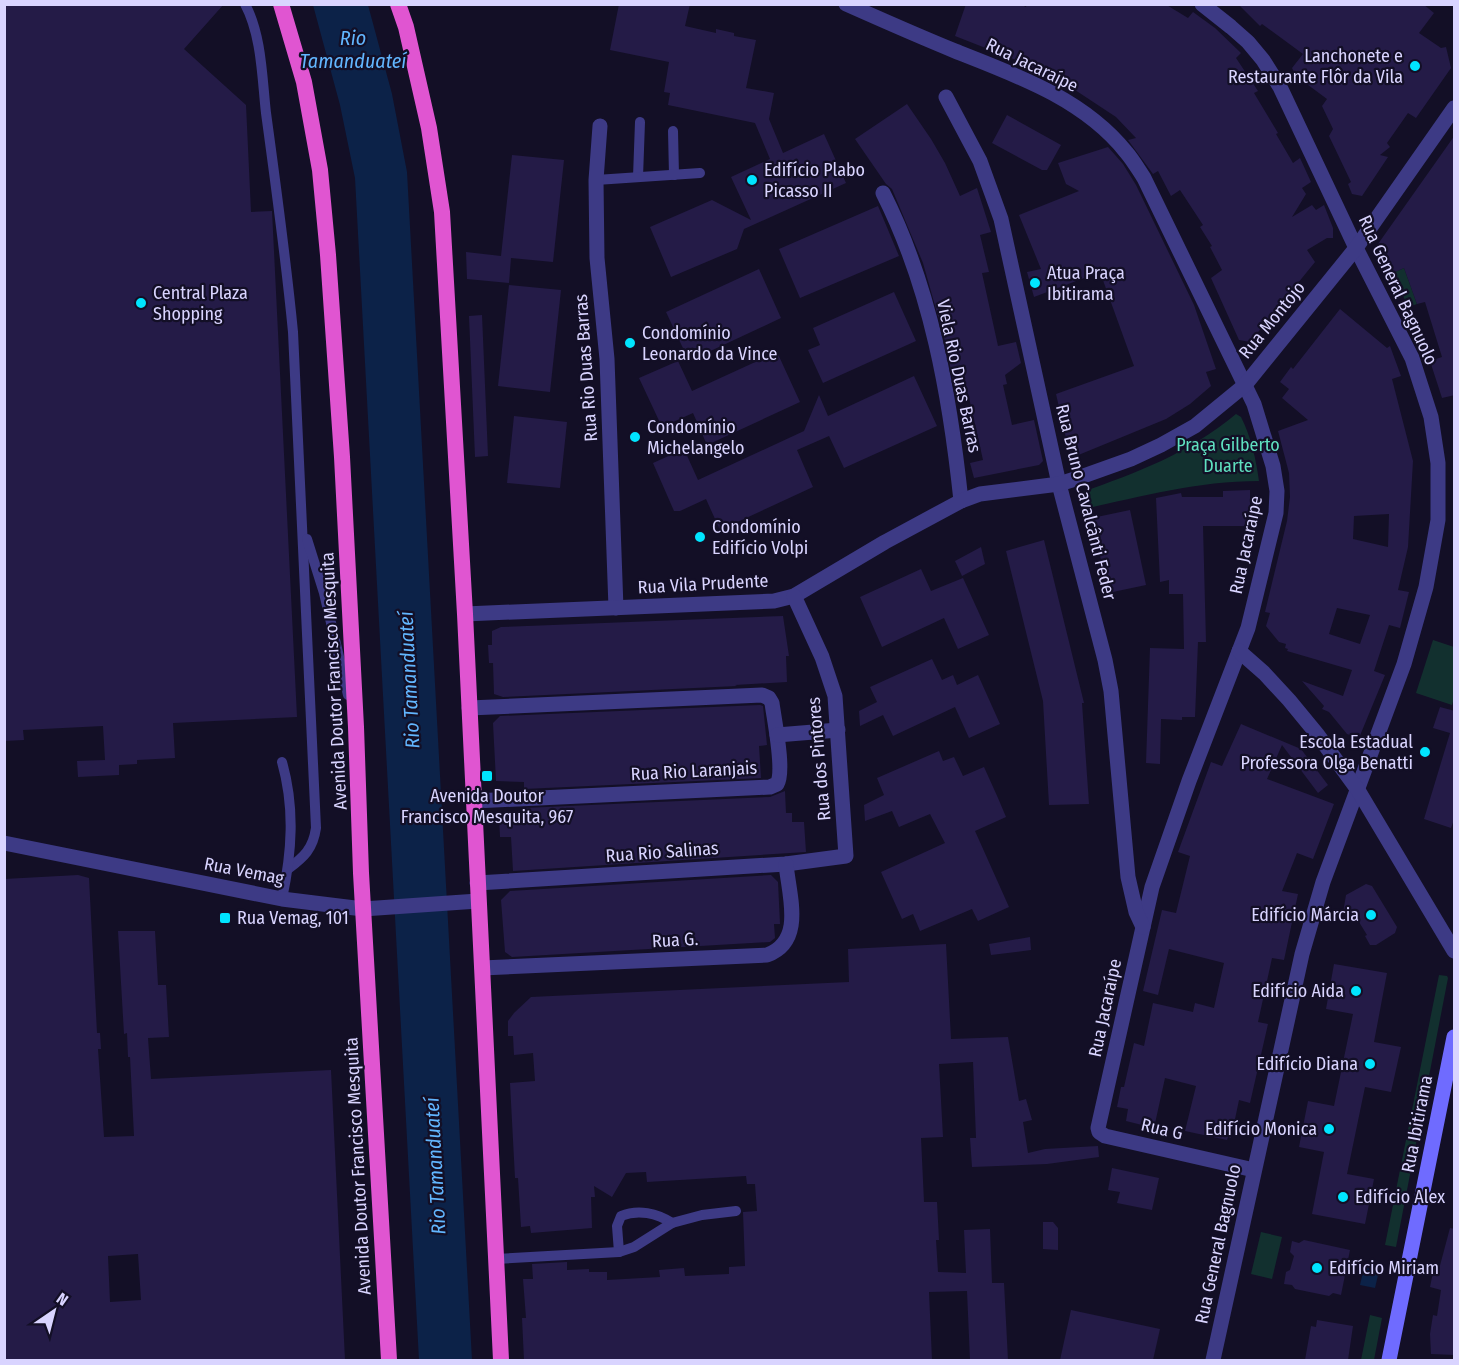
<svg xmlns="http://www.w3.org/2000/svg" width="1459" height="1365" viewBox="0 0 1459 1365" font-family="'Fira Sans Condensed',sans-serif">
	<rect width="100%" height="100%" fill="#130f26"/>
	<g fill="#12302f">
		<polygon points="1404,268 1417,304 1408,307 1393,273"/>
		<path d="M1236,414L1241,417C1251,437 1256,459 1259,481C1198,481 1143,496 1084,509L1080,493C1138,472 1188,454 1236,414Z"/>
		<polygon points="1433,640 1454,647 1454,698 1452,705 1416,693"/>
		<polygon points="1439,975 1447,976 1448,978 1396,1247 1385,1245"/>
		<polygon points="1261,1232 1282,1237 1272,1279 1251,1274"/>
		<polygon points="1370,1315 1382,1318 1374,1360 1361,1360"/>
	</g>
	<g fill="#0c2248">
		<polygon points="313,5 368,5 392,94 407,172 472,1360 419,1360 355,178 340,105"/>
		<polygon points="1364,1267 1379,1271 1375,1288 1360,1285"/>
	</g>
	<g fill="#241b47" fill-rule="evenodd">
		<polygon points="4,4 224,4 184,49 246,105 251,212 272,211 297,717 173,723 175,758 137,760 137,764 119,765 119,775 78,777 77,761 105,760 103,726 23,730 24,740 4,741"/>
		<polygon points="619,4 690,4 685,26 716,33 716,29 734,33 734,36 756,40 746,88 774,93 769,119 783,153 824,134 846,183 744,229 737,249 671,277 650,227 712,200 751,220 731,177 770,159 755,123 668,105 670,93 664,92 669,62 610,50"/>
		<polygon points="966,4 1019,4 1026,7 1027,4 1165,4 1188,18 1193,12 1215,28 1241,53 1236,58 1258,91 1254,93 1278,133 1276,134 1293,163 1300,158 1311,182 1302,188 1306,194 1292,217 1312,205 1316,210 1324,205 1333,228 1333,238 1327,238 1307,250 1315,262 1250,342 1239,340 1211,278 1222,270 1210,247 1212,246 1200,227 1203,225 1180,190 1171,196 1158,171 1153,174 1128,140 1136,138 1116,117 1072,88 1026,64 955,36"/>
		<polygon points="1238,4 1423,4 1434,13 1419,33 1441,48 1446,47 1451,68 1416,118 1408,113 1387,143 1390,147 1380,155 1388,157 1362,196 1352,194 1348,184 1351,182 1329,136 1333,129 1322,106 1327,99 1296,76 1292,68 1303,54 1262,24 1260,26"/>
		<polygon points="907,104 931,139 945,163 960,196 977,188 991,232 980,235 989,272 982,273 998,346 1016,342 1021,363 1005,375 1007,384 1003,385 1012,425 1034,420 1043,461 1039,465 974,478 970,463 983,460 968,393 956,395 945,341 923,263 892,189 886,184 855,139"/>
		<polygon points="1007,115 1061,145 1047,170 1042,170 992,143"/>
		<polygon points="1455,135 1455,395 1442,398 1430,361 1442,357 1425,302 1417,304 1404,268 1393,273 1378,244"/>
		<polygon points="1108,147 1123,164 1136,185 1194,305 1216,369 1206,372 1211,386 1190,404 1166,419 1076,456 1069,451 1056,394 1134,366 1100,272 1034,297 1027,272 1041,269 1019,215 1079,191 1066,184 1058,163"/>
		<polygon points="512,155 564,160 553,262 511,258 509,283 467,279 466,252 501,256"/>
		<polygon points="878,206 899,256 800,298 779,249"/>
		<polygon points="759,269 781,318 689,361 666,312"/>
		<polygon points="509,285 561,290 550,392 498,386"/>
		<polygon points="894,292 916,341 823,383 808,350 820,345 813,328"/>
		<path d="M1340,309L1387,348L1390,346L1401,376L1392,379L1413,461L1408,547L1398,590L1409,592L1400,628L1389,625L1374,671L1385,675L1359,738L1347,734L1329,712L1322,709L1324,706L1302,681L1343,696L1352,670L1287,651L1288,649L1285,648L1286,644L1279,642L1266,626L1270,613L1265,612L1287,521L1290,497L1289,473L1278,431L1308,420L1282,398L1289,389L1280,382L1291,367L1293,369ZM1389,514L1388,547L1353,539L1354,516ZM1337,608L1370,615L1360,644L1329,634Z"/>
		<polygon points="482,315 488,456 475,457 469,316"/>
		<polygon points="777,352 800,402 707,445 693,413 662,427 639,378 678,361 692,391"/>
		<polygon points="914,376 937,426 844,468 829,436 797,450 813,487 720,530 706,499 680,511 674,511 653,463 684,449 698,480 804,431 819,395 828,416"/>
		<polygon points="514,416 567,422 560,488 507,483"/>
		<polygon points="1250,490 1250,526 1203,526 1206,642 1198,642 1195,717 1182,717 1182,720 1161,719 1160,764 1146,763 1150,648 1184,649 1183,594 1169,594 1169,580 1160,582 1156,498 1181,493 1182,497 1223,497 1223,491"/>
		<polygon points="1130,510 1146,585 1108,593 1092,518"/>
		<polygon points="1044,540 1084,703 1082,703 1089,804 1049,805 1043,701 1006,551"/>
		<polygon points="981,547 985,564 962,576 955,561"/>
		<polygon points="921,569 931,591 963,578 989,635 958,649 944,618 882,647 860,597"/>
		<polygon points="783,616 789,656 786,656 787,682 735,685 737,686 503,697 494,694 493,663 489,663 488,645 492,645 492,631 501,627"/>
		<polygon points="932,659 942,680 953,675 957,685 978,675 1000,724 969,738 955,707 893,736 883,715 860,726 859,711 877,702 870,687"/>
		<polygon points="760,705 763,706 767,745 759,746 761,778 524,789 524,782 496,781 493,723 500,716"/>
		<polygon points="1440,707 1455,711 1455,817 1451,828 1424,819 1450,733 1433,728"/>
		<polygon points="1241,724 1301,749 1328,785 1318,793 1282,745 1267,779 1334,804 1313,859 1297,853 1282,891 1298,894 1284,960 1272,958 1258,1022 1268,1024 1250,1103 1239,1100 1231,1138 1228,1137 1227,1140 1185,1131 1196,1086 1165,1078 1154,1128 1126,1121 1128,1109 1117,1107 1121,1087 1124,1087 1134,1043 1144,1046 1153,1003 1193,1012 1195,1003 1214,1008 1224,963 1169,949 1158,995 1143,991 1162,910 1176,913 1190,856 1178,852 1211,762 1222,766"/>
		<polygon points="939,751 943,761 954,757 963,776 984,767 998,798 1006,817 975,831 1009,907 978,921 972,909 920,931 913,914 902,919 881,872 945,843 930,814 899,827 892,811 865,821 864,805 884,795 877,778"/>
		<polygon points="785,791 786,813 792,813 792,822 804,822 806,852 513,871 511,837 500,837 499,816 524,814 524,808 770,797"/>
		<path d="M78,875L89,878L97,1033H100L101,1049H98L104,1137L134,1136L130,1057H128L127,1033L124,1034L118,931H155L158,985H166L169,1037L148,1038L151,1079L331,1070L345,1360H4V879ZM138,1254L141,1300L110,1302L108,1256Z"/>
		<polygon points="771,875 778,882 780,924 774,924 775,938 770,942 512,957 505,952 501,900 510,891"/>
		<polygon points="1366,884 1372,886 1397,927 1395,933 1376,945 1370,945 1365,936 1367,935 1351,909 1343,913 1346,895"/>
		<polygon points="1030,937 1031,950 991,955 989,944"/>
		<polygon points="946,944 951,1039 1008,1037 1019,1101 1026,1099 1032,1120 1023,1122 1028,1153 1045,1149 1098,1146 1099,1157 1047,1164 972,1167 970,1138 976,1138 973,1062 939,1064 943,1137 921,1138 924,1202 937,1202 939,1240 936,1240 938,1272 966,1273 964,1230 990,1229 992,1283 1004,1283 1008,1360 970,1360 967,1291 929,1292 932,1360 524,1360 522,1318 526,1318 523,1279 533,1279 532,1264 567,1262 567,1270 589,1269 589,1272 607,1272 607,1280 660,1277 659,1270 684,1268 685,1276 729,1274 729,1267 745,1266 743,1212 757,1211 755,1184 747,1184 746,1176 647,1182 646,1172 626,1173 612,1197 594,1186 595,1197 591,1197 592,1228 531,1233 530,1226 521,1227 518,1178 515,1178 510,1083 535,1081 533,1053 514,1055 513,1036 508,1036 508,1021 514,1013 531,997 849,982 848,949"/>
		<polygon points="1334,964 1387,973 1374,1042 1401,1047 1391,1092 1365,1087 1347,1174 1374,1179 1365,1224 1312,1214 1324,1152 1299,1147 1308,1101 1334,1106 1353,1014 1326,1009"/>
		<polygon points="1112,1168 1159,1178 1152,1210 1117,1203 1120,1192 1108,1190"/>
		<polygon points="1043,1222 1053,1222 1058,1228 1058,1250 1043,1249"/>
		<polygon points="1450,1228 1455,1229 1455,1355 1431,1354 1430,1334 1433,1315 1437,1316 1441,1290 1430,1287 1433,1272 1438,1273"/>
		<polygon points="1304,1240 1350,1250 1341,1295 1333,1293 1329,1296 1295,1289 1292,1285 1284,1284 1286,1272 1290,1270 1294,1256 1290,1252 1292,1241 1299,1243"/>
		<polygon points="1071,1310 1160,1329 1153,1360 1060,1360"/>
		<polygon points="1317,1320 1353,1326 1348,1360 1305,1360 1311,1326 1316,1327"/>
	</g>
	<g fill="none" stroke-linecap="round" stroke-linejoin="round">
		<g stroke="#3d3a85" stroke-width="10">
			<path d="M245,4C262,36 262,78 266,113C276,186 286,259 293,332L316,828C313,849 304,857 288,869"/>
			<polyline points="673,131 674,175"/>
			<polyline points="638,177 640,122"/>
			<polyline points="596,180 700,173"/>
			<polyline points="307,539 324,593 348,695"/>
			<path d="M282,899C292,852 295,808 282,762"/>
			<path d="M619,1252L617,1226L621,1216C638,1209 657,1213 672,1223"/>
			<polyline points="496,1259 619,1252 634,1247 672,1223 702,1215 736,1211"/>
		</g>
		<g stroke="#3d3a85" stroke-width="15">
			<path d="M846,4C882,20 918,36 955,51C1016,75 1084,99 1126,152C1133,160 1138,169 1144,178L1254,404L1273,466L1277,491L1276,513L1248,628L1189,781L1152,887L1098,1128L1099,1132L1105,1136L1254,1170"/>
			<polyline points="1202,4 1231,27 1248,42 1263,60 1280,87 1356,248 1412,358 1431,417 1438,463 1438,520 1426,587 1404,664 1323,882 1302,954 1213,1360"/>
			<polyline points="946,97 980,161 1001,219 1059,484 1105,660 1111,691 1128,877 1136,912 1143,927"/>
			<polyline points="600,126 596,180 597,258 607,359 616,608"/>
			<path d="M883,193C931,288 950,396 961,501"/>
			<polyline points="465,614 774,601 794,596 885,542 961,501 980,494 1059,484 1075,479 1131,459 1161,445 1195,426 1245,385 1356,248 1454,108"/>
			<polyline points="1239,651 1264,673 1289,700 1317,734 1358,790 1454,951"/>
			<path d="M469,708L762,695L769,698L772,703C774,719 785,771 777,784L770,787L474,801"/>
			<polyline points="777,735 838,730"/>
			<polyline points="477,883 786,864 846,856 835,696 822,657 794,596"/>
			<path d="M482,968L767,955C805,941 789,896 786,864"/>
		</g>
		<polyline stroke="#3d3a85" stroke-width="15" points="4,843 282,899 363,909 478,901"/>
		<polyline stroke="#6f6bff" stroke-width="15" points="1389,1360 1454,1037"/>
		<g stroke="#e055d1" stroke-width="16">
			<polyline points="281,4 304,82 320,170 328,255 342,457 356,727 361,873 389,1360"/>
			<polyline points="398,4 406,27 429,128 442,212 465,614 501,1360"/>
		</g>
	</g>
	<g fill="#00e5ff" stroke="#130f26" stroke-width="2">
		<circle cx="1415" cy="66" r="6"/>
		<circle cx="752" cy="180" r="6"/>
		<circle cx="1035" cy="283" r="6"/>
		<circle cx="141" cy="303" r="6"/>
		<circle cx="630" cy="343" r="6"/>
		<circle cx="635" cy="437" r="6"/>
		<circle cx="700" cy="537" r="6"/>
		<circle cx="1425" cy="752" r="6"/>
		<rect x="481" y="770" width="12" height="12" rx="3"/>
		<circle cx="1371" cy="915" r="6"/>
		<rect x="219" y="912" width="12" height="12" rx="3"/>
		<circle cx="1356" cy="991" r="6"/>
		<circle cx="1370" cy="1064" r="6"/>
		<circle cx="1329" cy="1129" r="6"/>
		<circle cx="1343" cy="1197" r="6"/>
		<circle cx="1317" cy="1268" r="6"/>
	</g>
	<g text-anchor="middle" stroke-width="4.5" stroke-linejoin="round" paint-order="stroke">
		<g font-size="18" fill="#d9d4ff" stroke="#130f26" text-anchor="start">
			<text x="1403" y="62" text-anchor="end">Lanchonete e<tspan x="1403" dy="21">Restaurante Flôr da Vila</tspan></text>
			<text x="764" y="176">Edifício Plabo<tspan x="764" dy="21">Picasso II</tspan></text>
			<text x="1047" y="279">Atua Praça<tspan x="1047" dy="21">Ibitirama</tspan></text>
			<text x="153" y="299">Central Plaza<tspan x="153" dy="21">Shopping</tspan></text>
			<text x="642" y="339">Condomínio<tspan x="642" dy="21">Leonardo da Vince</tspan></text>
			<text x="647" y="433">Condomínio<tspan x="647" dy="21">Michelangelo</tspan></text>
			<text x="712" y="533">Condomínio<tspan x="712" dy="21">Edifício Volpi</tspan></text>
			<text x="1413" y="748" text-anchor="end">Escola Estadual<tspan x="1413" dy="21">Professora Olga Benatti</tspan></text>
			<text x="487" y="802" text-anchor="middle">Avenida Doutor<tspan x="487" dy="21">Francisco Mesquita, 967</tspan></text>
			<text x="1359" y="921" text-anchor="end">Edifício Márcia</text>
			<text x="237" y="924">Rua Vemag, 101</text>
			<text x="1344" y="997" text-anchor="end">Edifício Aida</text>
			<text x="1358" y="1070" text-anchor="end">Edifício Diana</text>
			<text x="1317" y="1135" text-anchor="end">Edifício Monica</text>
			<text x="1355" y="1203">Edifício Alex</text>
			<text x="1329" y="1274">Edifício Miriam</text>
		</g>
		<g font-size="18" fill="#d9d4ff" stroke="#130f26">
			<text transform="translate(1032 65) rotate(26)" y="6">Rua Jacaraípe</text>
			<text transform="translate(1398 290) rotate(65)" y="6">Rua General Bagnuolo</text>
			<text transform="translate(1272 320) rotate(-51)" y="6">Rua Montojo</text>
			<text transform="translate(586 368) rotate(-94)" y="6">Rua Rio Duas Barras</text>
			<text transform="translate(959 376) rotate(78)" y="6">Viela Rio Duas Barras</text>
			<text transform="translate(1086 502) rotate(76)" y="6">Rua Bruno Cavalcânti Feder</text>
			<text transform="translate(1246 545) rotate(-78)" y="6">Rua Jacaraípe</text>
			<text transform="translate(703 584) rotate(-3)" y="6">Rua Vila Prudente</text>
			<text transform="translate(334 681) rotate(-93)" y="6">Avenida Doutor Francisco Mesquita</text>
			<text transform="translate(819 759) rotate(-95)" y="6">Rua dos Pintores</text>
			<text transform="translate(694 771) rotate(-3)" y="6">Rua Rio Laranjais</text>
			<text transform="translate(662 852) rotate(-4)" y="6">Rua Rio Salinas</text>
			<text transform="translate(244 871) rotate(11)" y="6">Rua Vemag</text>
			<text transform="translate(675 940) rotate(-3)" y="6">Rua G.</text>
			<text transform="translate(1105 1008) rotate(-78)" y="6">Rua Jacaraípe</text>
			<text transform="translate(1417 1124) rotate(-79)" y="6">Rua Ibitirama</text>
			<text transform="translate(1162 1129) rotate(13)" y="6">Rua G</text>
			<text transform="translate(358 1166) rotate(-93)" y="6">Avenida Doutor Francisco Mesquita</text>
			<text transform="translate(1218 1244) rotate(-78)" y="6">Rua General Bagnuolo</text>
		</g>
		<g font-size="18" fill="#5fe0c0" stroke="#130f26">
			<text x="1228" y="451">Praça Gilberto<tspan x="1228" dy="21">Duarte</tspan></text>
		</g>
		<g font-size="20" font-style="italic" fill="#62b6ff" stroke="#130f26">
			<text x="353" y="45">Rio<tspan x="353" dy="23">Tamanduateí</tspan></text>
			<text transform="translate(409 680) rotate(-93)" y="7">Rio Tamanduateí</text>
			<text transform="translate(435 1166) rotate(-93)" y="7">Rio Tamanduateí</text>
		</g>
	</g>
	<rect width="1459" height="1365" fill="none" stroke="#d9d4ff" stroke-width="12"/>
	<g transform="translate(54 1311) rotate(35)" stroke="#130f26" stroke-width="4.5" paint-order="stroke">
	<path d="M0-4.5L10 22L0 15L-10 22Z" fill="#d9d4ff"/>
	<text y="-9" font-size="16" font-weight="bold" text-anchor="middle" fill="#d9d4ff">N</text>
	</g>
</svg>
